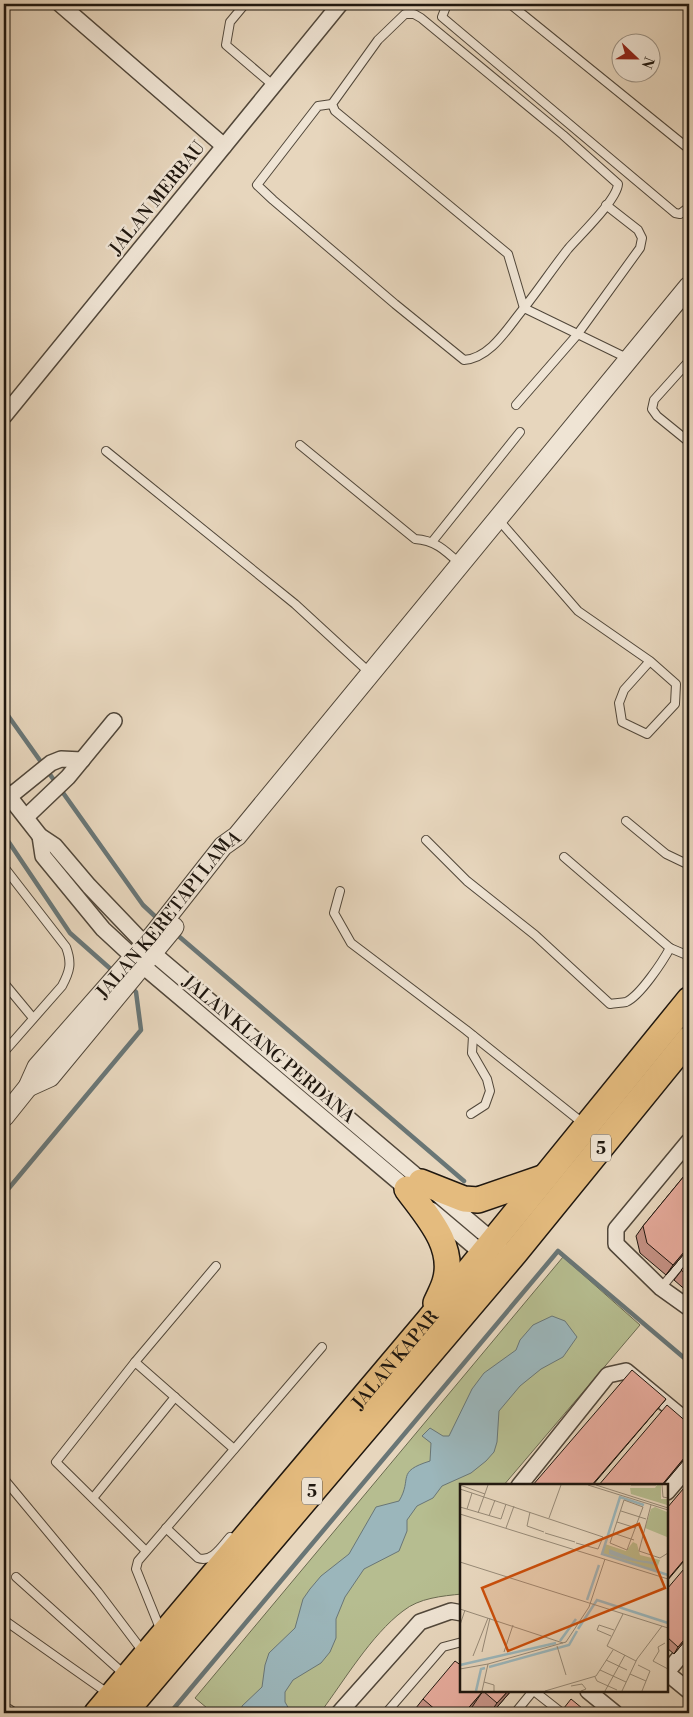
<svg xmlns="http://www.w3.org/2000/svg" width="693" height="1717" viewBox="0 0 693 1717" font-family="'Libre Bodoni',serif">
	<rect width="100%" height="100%" fill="#e7d6bd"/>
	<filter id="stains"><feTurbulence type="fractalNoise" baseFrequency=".004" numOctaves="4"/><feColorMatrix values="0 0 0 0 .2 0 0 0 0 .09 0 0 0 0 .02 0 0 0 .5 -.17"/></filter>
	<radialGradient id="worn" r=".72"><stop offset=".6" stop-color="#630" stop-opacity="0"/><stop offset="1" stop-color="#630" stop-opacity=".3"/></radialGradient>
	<path fill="#b6bd90" stroke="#6a6a50" d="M563,1257L640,1325L503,1486H462V1594C442,1596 419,1598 403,1611C371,1635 344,1681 320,1713H213L195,1698Z"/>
	<path fill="#9bb6bb" stroke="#697676" d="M552,1316L565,1321L577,1337L563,1357L541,1369L520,1386L499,1411L497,1442L494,1452L486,1461L471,1473L442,1486L433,1498L417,1506L407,1520V1531L399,1551L364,1569L345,1597L336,1619V1638L330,1652L321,1663L293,1680L285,1692V1702L289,1709L286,1713H242V1706L262,1687L265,1665L269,1653L295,1628L303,1599L310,1589L321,1576L349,1554L376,1507L399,1501C413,1478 395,1472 430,1461L431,1443L422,1436L430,1428L443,1436H449L472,1389L484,1373L516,1350L520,1340L533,1325Z"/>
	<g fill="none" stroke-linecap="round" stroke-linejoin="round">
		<g stroke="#697676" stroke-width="4.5">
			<polyline points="4,710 143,905 159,920"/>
			<polyline points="4,835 70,933 114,972"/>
			<polyline points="175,933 464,1181"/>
			<polyline points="4,1194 141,1030 136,992 131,987"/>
			<polyline points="170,1713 558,1251 689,1362"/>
		</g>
		<g stroke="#51473a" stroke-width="10">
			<g id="service">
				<polyline points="245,4 230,22 226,45 274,86"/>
				<polyline points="447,4 442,17 675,213 680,214 689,207"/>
				<polyline points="510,4 689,149"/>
				<path d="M405,14H414L421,18L563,135L618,184C617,200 580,235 568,249C553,268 539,289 524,308L508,254L335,111L332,104L378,40Z"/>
				<path d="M332,104L318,106L257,185L273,200L395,304L464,360C491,358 508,327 524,308L629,359"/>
				<polyline points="689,361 654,400 652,409 657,416 689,442"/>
				<polyline points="516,405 577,335 640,248 642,238 638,230 606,205"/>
				<path d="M300,445L415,539C435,540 446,551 460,564"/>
				<polyline points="106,451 295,604 370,673"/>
				<polyline points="498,519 578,611 650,661 676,684 675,704 647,734 622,722 619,703 624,690 650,661"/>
				<polyline points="432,542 520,432"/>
				<polyline points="626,821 666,854 689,865"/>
				<path d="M426,840L467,881L535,935L610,1004C615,1003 621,1003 626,1002C640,996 663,961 670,948"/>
				<polyline points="564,857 670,948 689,956"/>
				<path d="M4,867L66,947C72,963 70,971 62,986L4,1052"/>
				<polyline points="340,891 334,913 351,943 466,1030 584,1124"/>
				<polyline points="4,983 33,1018"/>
				<polyline points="471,1114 485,1105 490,1091 487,1079 472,1053 473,1036"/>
				<polyline points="661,1288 689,1254"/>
				<polyline points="135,1362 216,1266"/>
				<polyline points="4,1479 98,1592 144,1653"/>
				<polyline points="93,1498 175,1397"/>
				<path d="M166,1528L198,1558C212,1563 222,1546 230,1537"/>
				<polyline points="146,1551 56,1462 135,1362 234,1449"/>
				<polyline points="16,1577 124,1674"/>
				<polyline points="4,1620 109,1694"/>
				<polyline points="161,1631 136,1569 138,1561 322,1347"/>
				<polyline points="534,1691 562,1713"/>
				<polyline points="9,1709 15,1713"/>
				<polyline points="386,1713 443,1647 462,1642"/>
				<polyline points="515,1713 533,1691"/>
			</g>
		</g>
		<g stroke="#51473a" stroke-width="18">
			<g id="minor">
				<polyline points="60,4 224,146"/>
				<polyline points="4,416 340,4"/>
				<polyline points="4,790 40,836 55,846 89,886 154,954 499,1246"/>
				<polyline points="9,797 51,763 61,759 82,760"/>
				<polyline points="26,817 68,777 114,721"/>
				<polyline points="40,836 43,856 103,929 143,966 412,1193"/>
				<polyline points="689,1141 616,1229 616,1244 661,1288 689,1308"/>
				<polyline points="431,1210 488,1258"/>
				<polyline points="519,1486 608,1375 626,1371 689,1423"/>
				<polyline points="667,1492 689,1466"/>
				<polyline points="667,1672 689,1646"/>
				<polyline points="667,1673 689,1691"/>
				<polyline points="588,1691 615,1713"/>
				<polyline points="339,1713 420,1622 451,1611 462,1613"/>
			</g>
		</g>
		<g stroke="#51473a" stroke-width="21">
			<g id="tertiary">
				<polyline points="28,1087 50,1077 174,927"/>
				<path id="s1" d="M4,1117L28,1087L37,1067L153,935L223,846L237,836L689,286"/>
			</g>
		</g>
		<g stroke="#1f170f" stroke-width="28">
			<g id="trunk">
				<polyline points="421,1182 464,1199 478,1200 545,1177"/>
				<path d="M407,1189C426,1215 456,1246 445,1282C443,1289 439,1296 436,1303"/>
				<path id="s2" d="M97,1713L428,1321L689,1000"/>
				<polyline points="124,1713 515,1253 689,1039"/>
			</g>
		</g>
		<use href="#service" stroke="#efe4d4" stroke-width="8"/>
		<use href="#minor" stroke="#efe4d4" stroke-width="15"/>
		<use href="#tertiary" stroke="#efe4d4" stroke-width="19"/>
		<use href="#trunk" stroke="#e4bb7e" stroke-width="25"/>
	</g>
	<g fill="#c59285" stroke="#1f170f">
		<polygon points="689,1170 689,1248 666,1275 640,1253 636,1236 643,1226"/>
		<polygon points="689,1261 689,1293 674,1280"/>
		<polygon points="667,1589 689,1636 674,1654 667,1648"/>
		<polygon points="462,1691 511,1691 492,1713 475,1713 470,1710 467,1713 412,1713 423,1699"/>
	</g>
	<g fill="#a0776c" stroke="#1f170f">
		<polygon points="689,1246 689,1248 666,1275 673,1265"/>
		<polygon points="666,1399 661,1405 592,1486 591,1486"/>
		<polygon points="689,1452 689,1454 662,1486 661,1486"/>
		<polygon points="689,1554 689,1555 667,1581 667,1580"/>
		<polygon points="689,1634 689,1636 674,1654 678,1647"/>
		<polygon points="483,1691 470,1710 467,1713 464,1713"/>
		<polygon points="508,1691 511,1691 492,1713 490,1713 497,1703"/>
	</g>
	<g fill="#e5aa9b" stroke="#1f170f">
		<polygon points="689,1170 689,1246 673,1265 647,1243 643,1226"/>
		<polygon points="689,1261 689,1277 681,1270"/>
		<polygon points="632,1370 666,1399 591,1486 532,1486"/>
		<polygon points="667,1405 689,1424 689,1452 661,1486 598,1486"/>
		<polygon points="689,1482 689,1554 667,1580 667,1508"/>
		<polygon points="689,1563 689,1634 678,1647 667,1637 667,1589"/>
		<polygon points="455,1661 462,1666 462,1691 508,1691 497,1703 483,1691 464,1713 435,1713 437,1711 423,1699"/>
		<polygon points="571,1699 588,1713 560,1713"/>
	</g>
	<g text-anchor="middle" stroke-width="5" stroke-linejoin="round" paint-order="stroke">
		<g fill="#efe4d4" stroke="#5d544a" stroke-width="1">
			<rect x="591" y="1134.5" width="20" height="27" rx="4"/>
			<rect x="302" y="1477.5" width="20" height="27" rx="4"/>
		</g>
		<g font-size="16" font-weight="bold" fill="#1f170f">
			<text x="601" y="1154">5</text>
			<text x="312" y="1497">5</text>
		</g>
		<g font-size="18" fill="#1f170f" stroke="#efe4d4">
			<text transform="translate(157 198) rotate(-51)" y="6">JALAN MERBAU</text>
			<text dy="6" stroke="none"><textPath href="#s1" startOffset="262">JALAN KERETAPI LAMA</textPath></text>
			<text transform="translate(269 1049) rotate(40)" y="6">JALAN KLANG PERDANA</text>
			<text dy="6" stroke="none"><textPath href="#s2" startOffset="462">JALAN KAPAR</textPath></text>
		</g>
	</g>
	<g transform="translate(460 1484)">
		<rect width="208" height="208" fill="#e7d6bd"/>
		<path d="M197,1H201V15H207V21L171,10L170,4H195ZM195,23L207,28V53L185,44L191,25ZM173,58L177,60L180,71L200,76L196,87L142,69L145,60L166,67Z" fill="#b6bd90"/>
		<path d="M149,65L178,76L195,78L196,81L163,75L149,70Z" fill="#9bb6bb"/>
		<path fill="none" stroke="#9bb6bb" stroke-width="2.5" d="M184,21L160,13L142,70L208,91M127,116L139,81M118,145L137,116L208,139M100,157L116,135M0,181L96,159M29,183L109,161L117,147M16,207L21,185L25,184"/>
		<path fill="none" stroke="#978a77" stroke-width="1" d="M0,1L25,10M128,1L208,26M136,1L208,24M171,1H196M202,1L203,13L208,14M0,5L143,53L138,65L116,59M164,16L183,23L167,66L150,59ZM191,21L179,67L200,74L208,69M0,23L41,35L46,20M7,25L12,9M161,27L186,35M70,28L67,42L84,48M18,29L28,1M0,30L208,95M29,32L35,16M89,34L101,1M157,38L176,44M46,44L54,22M85,49L115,58M153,49L174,56M0,78L208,144M0,125L103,159M163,130L147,162L176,177M0,141L5,126M151,152L137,146L139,141L154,146M205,159L198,163L199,167L193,177L208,185M97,162L106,191M22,168L30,134M44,168L53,141M13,172L28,134M146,176L167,186M178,181L190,187L182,207M0,185L28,180L106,158L129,123L145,75M140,186L166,198M170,190L186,197M135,193L137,197L157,206M24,198L34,201V207M111,202L122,200L126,205L121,207M22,207L28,180M85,207L136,192L153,166M145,207L165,171M162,207L177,175L202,142"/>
		<path fill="#ca4f0c" fill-opacity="0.15" stroke="#ca4f0c" stroke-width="2.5" d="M179,40L205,104L48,167L22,104Z"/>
		<rect width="208" height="208" fill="none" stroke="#1f170f" stroke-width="2.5"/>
	</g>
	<rect width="693" height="1717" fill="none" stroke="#e7d6bd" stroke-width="20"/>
	<rect x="5" y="5" width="683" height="1707" fill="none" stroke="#1f170f" stroke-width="2.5"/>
	<rect x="10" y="10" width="673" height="1697" fill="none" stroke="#1f170f"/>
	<g transform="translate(636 58) rotate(112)"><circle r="24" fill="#efe4d4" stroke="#9c9285"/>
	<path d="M0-4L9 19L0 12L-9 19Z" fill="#8f2418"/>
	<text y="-8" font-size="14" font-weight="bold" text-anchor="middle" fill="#1f170f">N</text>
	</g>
	<rect width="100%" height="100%" filter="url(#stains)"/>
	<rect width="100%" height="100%" fill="url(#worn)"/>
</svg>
